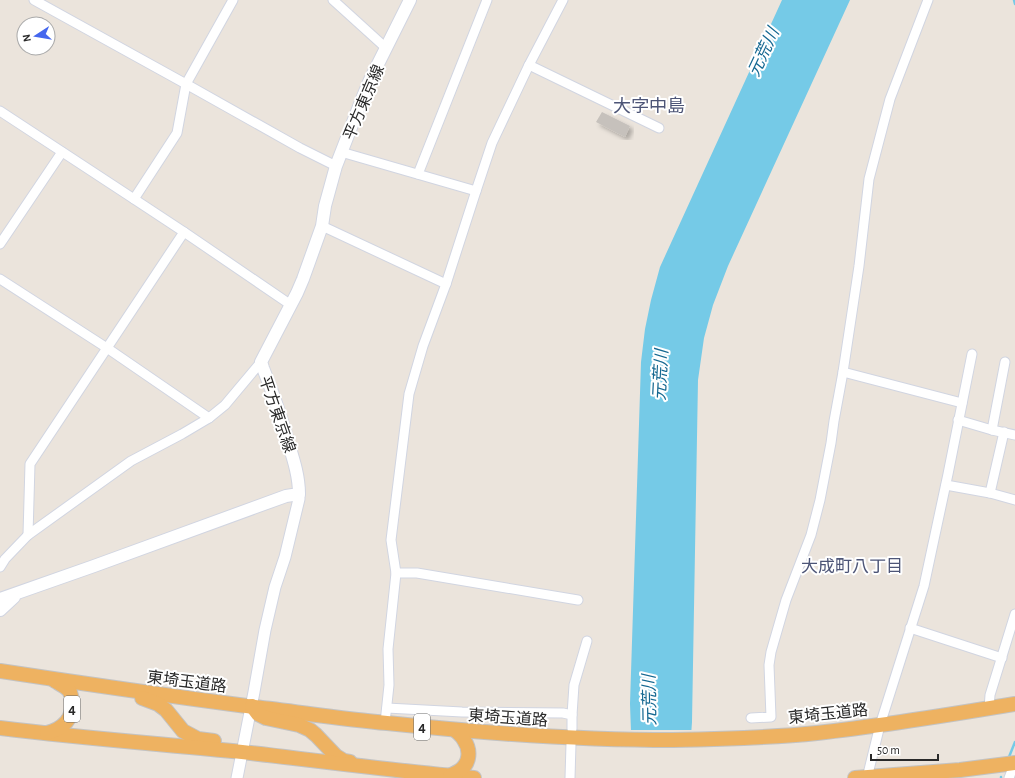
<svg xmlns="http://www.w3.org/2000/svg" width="1015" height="778" viewBox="0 0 1015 778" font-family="'Alegreya Sans','Noto Sans JP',sans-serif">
	<defs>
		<filter id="shadow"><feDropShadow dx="3.5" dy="3.5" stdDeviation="2" flood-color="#0004"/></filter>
	</defs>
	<rect width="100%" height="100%" fill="#ebe4dc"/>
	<polygon fill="#75cae7" points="782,0 850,0 728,266 713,305 704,338 698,380 692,722 688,778 630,778 632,759 630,704 641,362 645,329 651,300 660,267"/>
	<polygon fill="#ebe4dc" points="629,730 694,730 690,778 628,778 630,759"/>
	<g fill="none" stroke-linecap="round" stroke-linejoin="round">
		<g stroke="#75cae7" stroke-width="2.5">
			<polyline points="1014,0 1015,4"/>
			<polyline points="1009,757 1015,742"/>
			<polyline points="1001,778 1001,777"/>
		</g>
	</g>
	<polygon fill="#c6c1bc" filter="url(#shadow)" points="602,112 630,126 625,137 596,122"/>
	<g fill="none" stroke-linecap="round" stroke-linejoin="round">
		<g stroke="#d1d5e1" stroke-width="11">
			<g id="minor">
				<polyline points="34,0 186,84 300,148 336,166"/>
				<polyline points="333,0 386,48"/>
				<polyline points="529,65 659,128"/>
				<polyline points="0,111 134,199"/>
				<polyline points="341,152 476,191"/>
				<polyline points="418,174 487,0"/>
				<polyline points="322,226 446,284"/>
				<polyline points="184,232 291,305"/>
				<polyline points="0,244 62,152"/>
				<polyline points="0,279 107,348 209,418"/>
				<polyline points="843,372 962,403"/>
				<polyline points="958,420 992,430 1015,435"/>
				<polyline points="992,430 1005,362"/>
				<polyline points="946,485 990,493 1015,500"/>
				<polyline points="990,493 1004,432"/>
				<polyline points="28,535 30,464 184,232 134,199 177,133 186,84 233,0"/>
				<polyline points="0,567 5,559 28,535 131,461 182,434 209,418 225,405 261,362"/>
				<polyline points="396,573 417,573 578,600"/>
				<polyline points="910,628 1002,658"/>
				<polyline points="387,708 462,712 563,713 572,715 572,729"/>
				<polyline points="989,709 990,695 1015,614"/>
				<polyline points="572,715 574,685 587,641"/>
				<polyline points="751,718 771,717 769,665 771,652 786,600 811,535 820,500 831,443 834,421 843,372 859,266 869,179 890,99 928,0"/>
				<polyline points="385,723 389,685 388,649 396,573 391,540 409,394 423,346 446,284 476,191 492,143 529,65 563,0"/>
				<polyline points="570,778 571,744"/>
				<polyline points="867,778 880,725 924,586 948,474 972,354"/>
				<polyline points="1009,778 1012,770 1011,764"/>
			</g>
		</g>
		<g stroke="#d1d5e1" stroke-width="13">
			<polyline id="tertiary" points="237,778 254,692 265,630 275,587 285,557 299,499 299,494"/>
		</g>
		<g stroke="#d1d5e1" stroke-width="14">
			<g id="secondary">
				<path d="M0,599L94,566L286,496L299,494C299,477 294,461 289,445C282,419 273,393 263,368L261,362L297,293L303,279L322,226L325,206L336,166L362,99L369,82L410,0"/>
				<polyline points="0,610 14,597"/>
			</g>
		</g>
		<g stroke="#c3c3c3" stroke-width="16">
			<g id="trunk">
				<path d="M0,671C85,684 169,696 254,707C298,712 342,719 387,723C482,733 578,740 673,740C721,739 769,738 817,733C883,726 949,715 1015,704"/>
				<polyline points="142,698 158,704 166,710 183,731 198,739 214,741"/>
				<polyline points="252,706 258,714 266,718 299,725 310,730 316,735 336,756 344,761 350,762"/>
				<path d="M0,728C80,738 161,744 242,752C319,761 396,771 474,778"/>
				<path d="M47,733C63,729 74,718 72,702C72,699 71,695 70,692C67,687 60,684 55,681"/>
				<path d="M450,776C453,774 456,773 459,771C470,764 471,750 464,740C462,736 458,733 455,730"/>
				<polyline points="855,778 960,770 1015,763"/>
			</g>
		</g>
		<use href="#minor" stroke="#fff" stroke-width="9"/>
		<use href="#tertiary" stroke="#fff" stroke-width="11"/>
		<use href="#secondary" stroke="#fff" stroke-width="12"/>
		<use href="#trunk" stroke="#eeb261" stroke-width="14"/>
	</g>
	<g text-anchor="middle" stroke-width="4" stroke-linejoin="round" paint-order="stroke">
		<g fill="#fff" stroke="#696969" stroke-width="1">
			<rect x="64" y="696" width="16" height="26" rx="3"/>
			<rect x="414" y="714" width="16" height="26" rx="3"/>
		</g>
		<g font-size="15" font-weight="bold" fill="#292929">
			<text x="72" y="714">4</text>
			<text x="422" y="732">4</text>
		</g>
		<g font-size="16" fill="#292929" stroke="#fff">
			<text transform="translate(363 102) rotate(-67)" y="6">平方東京線</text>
			<text transform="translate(278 414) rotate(71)" y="6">平方東京線</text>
			<text transform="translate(187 681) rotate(7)" y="6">東埼玉道路</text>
			<text transform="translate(828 713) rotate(-6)" y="6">東埼玉道路</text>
			<text transform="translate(508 717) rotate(4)" y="6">東埼玉道路</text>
		</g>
		<g font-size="17" font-style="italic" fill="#156891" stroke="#fff">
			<text transform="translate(763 52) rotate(-65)" y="6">元荒川</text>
			<text transform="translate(660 375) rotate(-87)" y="6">元荒川</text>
			<text transform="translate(649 700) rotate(-91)" y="6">元荒川</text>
		</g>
		<g font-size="17" fill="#4d5577" stroke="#fff">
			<text x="852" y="572">大成町八丁目</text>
		</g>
		<g font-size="18" fill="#4d5577" stroke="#fff">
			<text x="649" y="112">大字中島</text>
		</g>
	</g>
	<g transform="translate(36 36) rotate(258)"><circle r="19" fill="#ffffff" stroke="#a9a9a9"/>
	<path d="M0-3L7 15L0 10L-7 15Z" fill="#4567ee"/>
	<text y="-6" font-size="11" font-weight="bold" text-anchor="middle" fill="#292929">N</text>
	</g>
	<path d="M871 754v6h67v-6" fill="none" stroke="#292929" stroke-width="2"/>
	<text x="877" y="754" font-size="12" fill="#292929" stroke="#ffffff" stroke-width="3" paint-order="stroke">50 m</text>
</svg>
